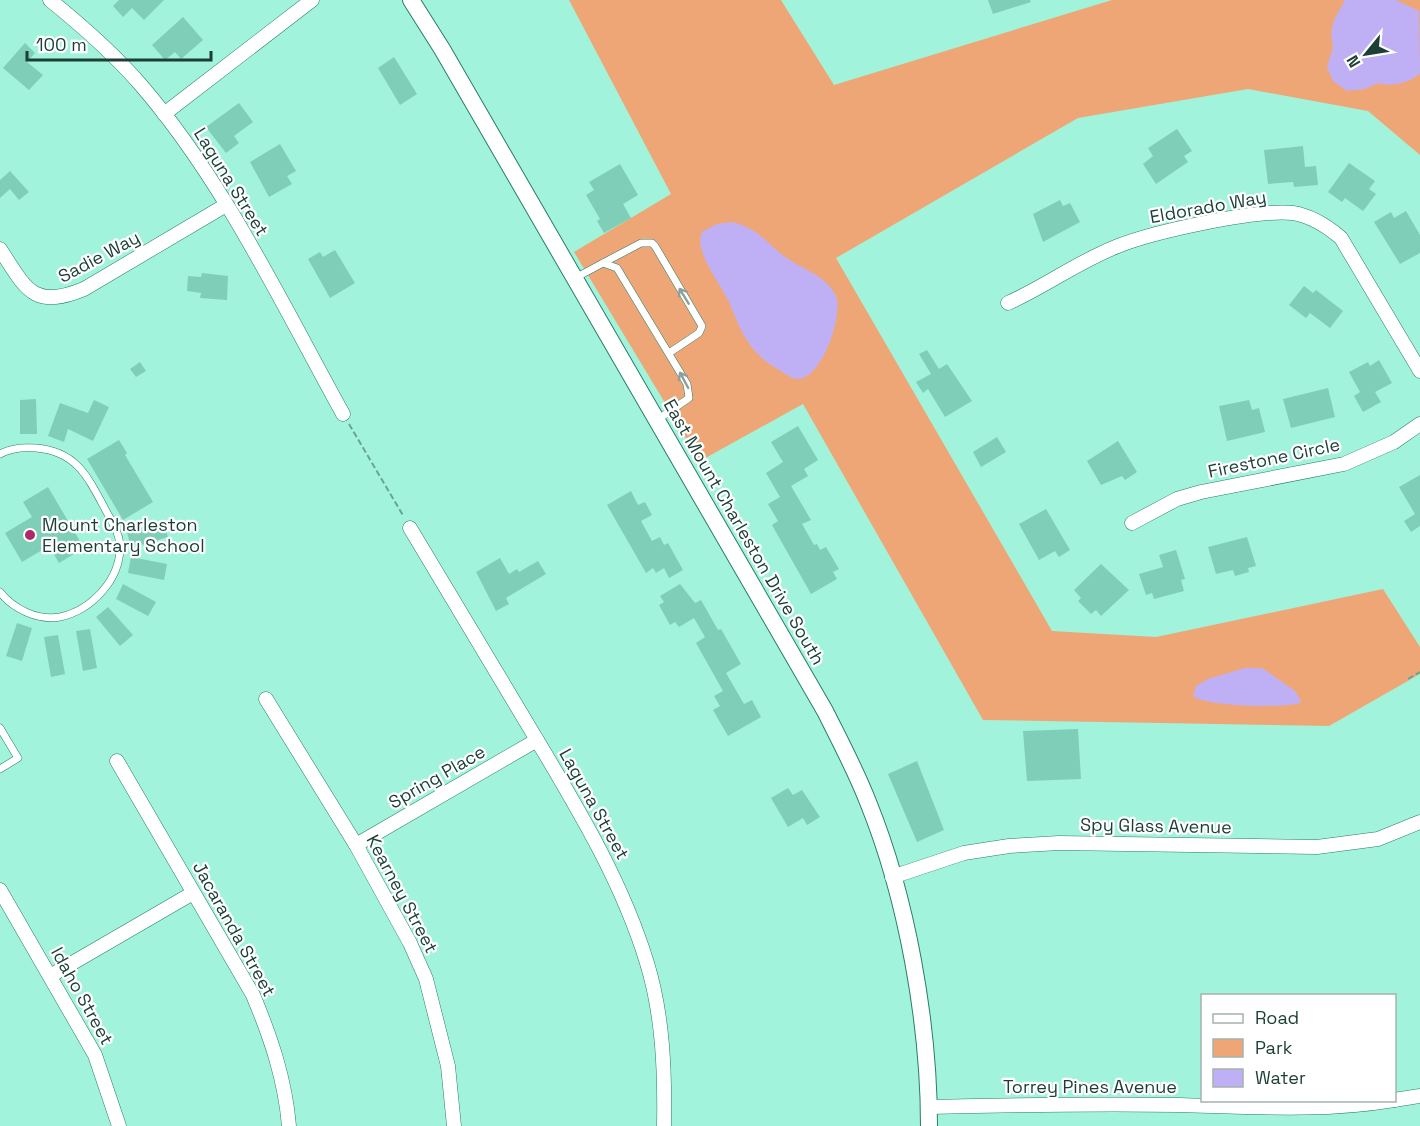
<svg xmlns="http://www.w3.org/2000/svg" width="1420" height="1126" viewBox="0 0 1420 1126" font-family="'Space Grotesk',sans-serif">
	<rect width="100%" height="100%" fill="#a2f3db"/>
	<polygon fill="#efa676" points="569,0 781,0 834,85 1112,0 1420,0 1420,155 1368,111 1248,89 1078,118 836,258 1052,631 1156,637 1383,589 1420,647 1420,674 1329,726 983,720 803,404 700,461 574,252 671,194"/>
	<g fill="#bfb0f6">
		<path d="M1345,0H1396L1419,11L1420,73C1410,83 1392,87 1378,83L1365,89L1347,91L1333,81L1327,67L1333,47L1331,33L1334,20Z"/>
		<path d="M732,222C759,229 763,240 784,256C802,270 823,273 835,294C845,311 823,377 799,379C791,379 785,373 779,370C750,354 741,332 729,302C721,284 693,251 702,232L717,224Z"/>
		<path d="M1245,668H1262L1295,691L1301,701L1300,703C1281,708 1208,707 1193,696L1196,686L1208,679Z"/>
	</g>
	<g fill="#7fcfb8">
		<polygon points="119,0 164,0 144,20 132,8 123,17 113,6"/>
		<polygon points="988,0 1030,0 1031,2 993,14"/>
		<polygon points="183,17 203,40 181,59 175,52 165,60 152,45"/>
		<polygon points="25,43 35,53 27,62 43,75 29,90 3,68"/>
		<polygon points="394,57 417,94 400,105 378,68"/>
		<polygon points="239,103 253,122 234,136 239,143 226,153 206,127"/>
		<polygon points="1177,129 1192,151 1184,156 1188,162 1156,184 1143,164 1153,156 1148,148"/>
		<polygon points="280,144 296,171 287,176 292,184 269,197 250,162"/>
		<polygon points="1303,146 1305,167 1316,166 1318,185 1294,187 1293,182 1268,184 1264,150"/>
		<polygon points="1349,163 1375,181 1369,189 1376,194 1363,211 1345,198 1342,202 1328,192"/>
		<polygon points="620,164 638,195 623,204 631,218 604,233 597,221 600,219 586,195 594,190 589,182"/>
		<polygon points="10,171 29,192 19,200 10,189 0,198 0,180"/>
		<polygon points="1060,200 1063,206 1070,203 1080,222 1043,242 1033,214"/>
		<polygon points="1406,211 1420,235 1420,253 1400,264 1374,222 1391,212 1394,218"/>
		<polygon points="335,250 355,283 330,298 308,259 320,252 323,257"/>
		<polygon points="202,273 228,276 227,300 200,298 201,293 187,291 188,276 201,277"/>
		<polygon points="1304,286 1313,293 1316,290 1343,311 1330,328 1310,313 1306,318 1289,305"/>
		<polygon points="927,350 939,369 947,364 972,401 945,417 928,389 923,393 916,382 931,374 919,354"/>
		<polygon points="1379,360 1392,383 1375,392 1381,402 1363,412 1354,396 1360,392 1349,372 1368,362 1370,366"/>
		<polygon points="140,362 146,371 136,377 130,369"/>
		<polygon points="1328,388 1335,417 1291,428 1283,399"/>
		<polygon points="36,399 37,434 20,434 20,400"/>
		<polygon points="94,400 109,407 93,441 68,429 64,442 48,436 60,403 88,413"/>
		<polygon points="1249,400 1252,410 1259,408 1265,432 1227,441 1219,406"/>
		<polygon points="798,426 818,460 804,469 808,476 791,486 811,520 802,524 814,545 817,544 820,550 826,547 839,569 833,572 837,579 811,594 772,525 778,521 768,504 780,497 766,473 783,462 771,442"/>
		<polygon points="997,437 1006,452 981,467 973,452"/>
		<polygon points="119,440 127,453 125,455 153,502 123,520 87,459"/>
		<polygon points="1118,441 1137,472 1125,480 1122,476 1101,485 1087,461"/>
		<polygon points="1420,475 1420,526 1411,532 1404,521 1415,514 1399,487"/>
		<polygon points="48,487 84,548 59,563 49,546 22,562 5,533 32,517 23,502"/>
		<polygon points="631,491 638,505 645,502 652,515 641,521 652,541 660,537 664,545 668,543 683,570 669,578 664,568 656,573 653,568 646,573 607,505"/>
		<polygon points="1046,509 1070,550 1059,557 1055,551 1039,560 1019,524"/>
		<polygon points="163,521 168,537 131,548 127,532"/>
		<polygon points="1247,537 1256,566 1248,568 1249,572 1235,576 1233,570 1216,574 1208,547"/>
		<polygon points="1176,550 1185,579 1181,580 1184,591 1154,599 1152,593 1146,595 1139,574 1163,567 1159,555"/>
		<polygon points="131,557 167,564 164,580 128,573"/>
		<polygon points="500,558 509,574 517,569 519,572 538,561 546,574 506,598 509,604 496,611 476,572"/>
		<polygon points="1101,564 1129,590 1101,616 1096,610 1091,614 1078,601 1081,598 1074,590"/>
		<polygon points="123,584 156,602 148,616 116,599"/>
		<polygon points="680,584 695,603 701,600 718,630 721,629 741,664 726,673 744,704 752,700 761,717 728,736 713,710 720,706 714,696 723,691 696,643 705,637 694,618 679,627 675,622 670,625 659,605 664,602 660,596"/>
		<polygon points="108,607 133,635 120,646 96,617"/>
		<polygon points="17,623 32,628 22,661 6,656"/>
		<polygon points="90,629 97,668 83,671 76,631"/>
		<polygon points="58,635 65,674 51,677 44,637"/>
		<polygon points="1078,729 1081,779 1027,781 1023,731"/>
		<polygon points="917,761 944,830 917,842 888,774"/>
		<polygon points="788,788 793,795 802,790 820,817 807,825 803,818 788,827 771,798"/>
	</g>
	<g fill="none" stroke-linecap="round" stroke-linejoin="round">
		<g stroke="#297d69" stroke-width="8">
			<g id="service">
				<polyline points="603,263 641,243 652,243 655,246 702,326 699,333 669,353"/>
				<polyline points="575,278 603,263 617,268 687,384 689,398 657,420"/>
				<path d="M0,454C11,448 23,447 36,448C75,451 87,475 104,507C110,519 119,531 120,545C121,579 92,610 60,617C38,621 13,609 0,592"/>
				<polyline points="0,728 18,758 0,769"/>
			</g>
		</g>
		<g stroke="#297d69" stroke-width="15">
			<g id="minor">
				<path d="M50,0C81,25 113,53 140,84C224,181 281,302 343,414"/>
				<polyline points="164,114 312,0"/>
				<path d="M0,249C26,289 33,310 84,289L226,205"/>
				<path d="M1008,303C1046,286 1079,261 1118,246C1153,232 1256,209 1293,213C1312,216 1327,226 1341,238L1420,371"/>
				<polyline points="1132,523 1177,499 1201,492 1344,464 1394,442 1420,424"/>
				<path d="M410,528C451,597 492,666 534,735C578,809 622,881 647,963C663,1015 665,1072 664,1126"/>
				<polyline points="266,699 356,845 410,943 426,979 448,1066 454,1126"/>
				<path d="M117,761L253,995C271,1038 285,1079 289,1126"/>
				<polyline points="356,845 537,740"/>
				<polyline points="892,877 964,853 1009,846 1059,843 1317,847 1378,839 1420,822"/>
				<polyline points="0,890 95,1055 119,1126"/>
				<polyline points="50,976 193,893"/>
				<polyline points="1394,1100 1420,1096"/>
				<path d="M929,1107C1013,1105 1096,1104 1180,1105C1251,1107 1323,1112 1394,1100"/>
			</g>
		</g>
		<g stroke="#297d69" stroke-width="18">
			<path id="tertiary" d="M411,0L442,49L825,711C840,741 856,771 868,802C907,898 929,1023 929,1126"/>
		</g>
		<g stroke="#69a594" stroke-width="2" stroke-dasharray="6 3" stroke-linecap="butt">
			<polyline points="349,424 404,517"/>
			<polyline points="1408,679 1420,672"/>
		</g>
		<use href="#service" stroke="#fff" stroke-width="7"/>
		<use href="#minor" stroke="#fff" stroke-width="14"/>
		<use href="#tertiary" stroke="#fff" stroke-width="16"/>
	</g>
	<defs><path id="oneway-shaft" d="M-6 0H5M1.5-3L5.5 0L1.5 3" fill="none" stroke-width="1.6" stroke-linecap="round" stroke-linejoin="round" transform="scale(1.5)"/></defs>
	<g stroke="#8e9e9a">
		<use href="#oneway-shaft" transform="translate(684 296) rotate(-121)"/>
		<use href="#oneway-shaft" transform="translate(684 380) rotate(-118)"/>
	</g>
	<circle fill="#ae286e" stroke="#fff" stroke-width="2" cx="30" cy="535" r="6"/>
	<g text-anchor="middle" stroke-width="4.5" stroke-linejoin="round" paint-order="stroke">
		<g font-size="18" fill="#1c3e35" stroke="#fff">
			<text transform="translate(231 182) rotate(58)" y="6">Laguna Street</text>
			<text transform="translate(1208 207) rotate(-10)" y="6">Eldorado Way</text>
			<text transform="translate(99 257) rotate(-28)" y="6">Sadie Way</text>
			<text transform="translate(1274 458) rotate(-12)" y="6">Firestone Circle</text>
			<text transform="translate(744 532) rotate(60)" y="6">East Mount Charleston Drive South</text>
			<text transform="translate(437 777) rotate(-30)" y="6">Spring Place</text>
			<text transform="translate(594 804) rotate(61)" y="6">Laguna Street</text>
			<text transform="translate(1156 826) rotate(1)" y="6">Spy Glass Avenue</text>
			<text transform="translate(402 894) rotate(62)" y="6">Kearney Street</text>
			<text transform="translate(234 929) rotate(61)" y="6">Jacaranda Street</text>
			<text transform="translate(82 996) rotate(61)" y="6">Idaho Street</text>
			<text x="1090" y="1093">Torrey Pines Avenue</text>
		</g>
		<g font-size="18" fill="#1c3e35" stroke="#fff" text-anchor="start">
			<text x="42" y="531">Mount Charleston<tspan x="42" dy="21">Elementary School</tspan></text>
		</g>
	</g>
	<rect x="1201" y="994" width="195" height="108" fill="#ffffff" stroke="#a4b2ae" stroke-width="1.5"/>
	<rect x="1213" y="1014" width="30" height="9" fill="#ffffff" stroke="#a4b2ae" stroke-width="1.5"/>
	<text x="1255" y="1024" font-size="18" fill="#1c3e35">Road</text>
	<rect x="1213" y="1039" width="30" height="18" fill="#efa676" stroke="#a4b2ae" stroke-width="1.5"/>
	<text x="1255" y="1054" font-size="18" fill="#1c3e35">Park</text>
	<rect x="1213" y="1069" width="30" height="18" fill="#bfb0f6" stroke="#a4b2ae" stroke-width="1.5"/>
	<text x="1255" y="1084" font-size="18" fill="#1c3e35">Water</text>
	<g transform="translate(1366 54) rotate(240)" stroke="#ffffff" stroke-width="4.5" paint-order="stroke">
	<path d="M0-4.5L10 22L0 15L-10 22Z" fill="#1c3e35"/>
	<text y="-9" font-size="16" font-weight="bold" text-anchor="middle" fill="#1c3e35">N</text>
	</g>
	<path d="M27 51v9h184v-9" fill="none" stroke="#1c3e35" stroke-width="3"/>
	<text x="36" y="51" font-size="18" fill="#1c3e35" stroke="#ffffff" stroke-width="4.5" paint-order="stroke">100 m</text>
</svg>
